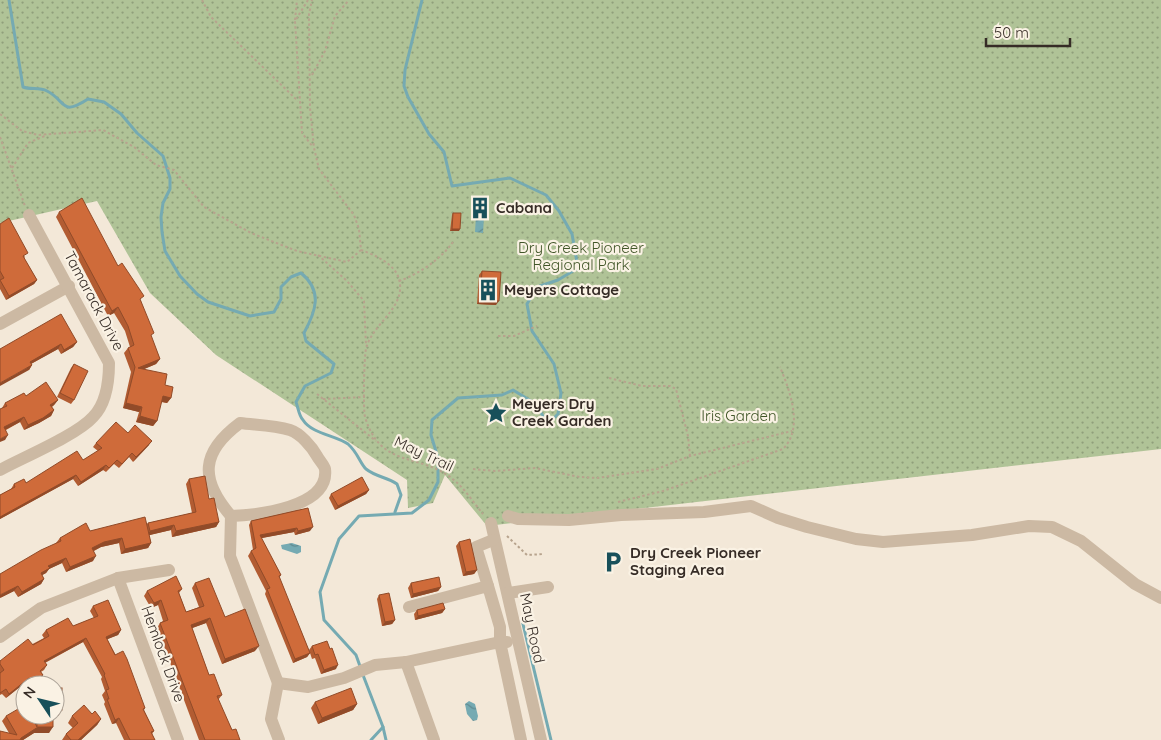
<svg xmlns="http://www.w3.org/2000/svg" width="1161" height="740" viewBox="0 0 1161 740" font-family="Quicksand,sans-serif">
	<defs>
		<pattern id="park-dots" width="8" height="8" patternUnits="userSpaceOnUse" patternTransform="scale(1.25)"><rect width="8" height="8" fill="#b0c397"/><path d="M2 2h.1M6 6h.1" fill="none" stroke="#909f7b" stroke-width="1.8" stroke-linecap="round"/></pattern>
		<pattern id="water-waves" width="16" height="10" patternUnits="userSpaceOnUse" patternTransform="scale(1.25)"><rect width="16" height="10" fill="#75aab2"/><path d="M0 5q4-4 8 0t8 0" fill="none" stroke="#618b91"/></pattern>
	</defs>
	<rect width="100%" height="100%" fill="#f3e8d8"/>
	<polygon fill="url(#park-dots)" points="0,0 1161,0 1161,449 487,526 445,475 433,503 408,508 407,480 216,355 150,293 97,201 0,223"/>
	<g fill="url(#water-waves)">
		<polygon points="476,216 484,216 483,233 475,232"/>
		<polygon points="292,543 301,546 301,552 297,554 282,549 281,545"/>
		<polygon points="469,701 475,704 478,716 477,720 473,721 467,714 465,704"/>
	</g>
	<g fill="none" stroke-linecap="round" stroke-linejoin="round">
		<g stroke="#75aab2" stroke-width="3">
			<path d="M9,0L23,87C31,90 39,87 47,91C67,101 60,117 88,99L104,102L121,114L137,133L163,156L170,178V189L163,203L161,217L162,232L165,251L180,276L197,294L208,302L250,316L274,312L281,299V287L291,277L301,273C323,291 316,311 304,333L306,341L334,364L331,373L305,386L296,402C298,407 299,416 303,420C312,434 335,435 348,444C358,453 360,463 366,469C376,477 387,477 397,484L401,495L395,512"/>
			<polyline points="522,620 551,740"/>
			<polyline points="361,669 356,655 324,620 320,592 339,539 359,516 412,513 429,500 438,482 438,458 431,435 432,420 458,398 502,395 513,390 536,404 544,418 551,421 558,414 561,393 554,364 532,331 527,304 537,287 558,280 578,268 572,234 559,211 546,195 510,178 452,186 444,152 429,134 408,97 404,86 405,70 422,0"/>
			<polyline points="363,675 383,727 386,740"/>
			<polyline points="371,740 383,727"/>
		</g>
		<g stroke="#b7a38d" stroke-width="2" stroke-dasharray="2.5 2.5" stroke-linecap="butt">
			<polyline points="202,0 211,17 298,101"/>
			<polyline points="308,0 295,21 302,133 313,147"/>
			<polyline points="295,20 297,0"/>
			<polyline points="312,75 325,51 335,16 349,0"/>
			<polyline points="0,114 22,131 38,135 103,130 134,147 156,165 174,170 204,207 251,233 297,251 347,262 361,250 359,229 354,215 319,169 314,148 310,108 309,14 312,0"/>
			<polyline points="0,137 25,206"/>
			<polyline points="12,168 28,143 47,135"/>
			<path d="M361,250C375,255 395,264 399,279C407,308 372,323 366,349C364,357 363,409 365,417C381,470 421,452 454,480C465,489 474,503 483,514"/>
			<polyline points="318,255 347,281 364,301 366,346"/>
			<path d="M399,281C419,274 441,259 453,242"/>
			<polyline points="498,336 514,336 537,326"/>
			<polyline points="609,378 642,386 670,386 676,389 688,436 690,456"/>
			<polyline points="317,394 376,441"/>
			<polyline points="323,399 365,397"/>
			<polyline points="473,469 495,471 535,468 580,477 597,478 657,469 690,456 792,431"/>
			<path d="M618,502L663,491L783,449C804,428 790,391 780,367"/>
			<polyline points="507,536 527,555 544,554"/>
		</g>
		<g stroke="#ccb9a3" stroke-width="12">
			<polyline points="0,324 69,286"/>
			<path d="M0,470C24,457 77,435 93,417C107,403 109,381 109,363L29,215"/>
			<path d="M231,516C199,479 201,452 240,423C256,425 274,425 290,430C300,433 312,447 317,456C319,460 324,465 325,469C330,508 256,515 231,516L230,556L278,683"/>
			<polyline points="508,516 518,519 569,520 621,515 704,512 751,506 778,518 807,527 856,539 883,542 972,535 1029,526 1052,527 1081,541 1135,584 1161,598"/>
			<polyline points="491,523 541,740"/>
			<polyline points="118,578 178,740"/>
			<polyline points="488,586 476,547 493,540"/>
			<polyline points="508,593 548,587"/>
			<polyline points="409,607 488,586 500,627 500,642 507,642"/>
			<polyline points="0,637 41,608 118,578 169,570"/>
			<polyline points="406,662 434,740"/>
			<polyline points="279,740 271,719 278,683 308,687 344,678 375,665 406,662 500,642 521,740"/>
		</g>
	</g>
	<g fill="#b25c32">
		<polygon points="59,212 118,266 141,301 151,337 160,359 156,364 144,369 165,385 171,398 167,403 161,402 157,421 153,426 136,422 139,412 123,408 131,372 124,353 128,348 130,347 125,331 114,313 108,316 56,217"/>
		<polygon points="453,213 459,231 450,231 452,215"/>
		<polygon points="0,224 25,257 24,258 37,280 34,284 6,300 0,289"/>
		<polygon points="482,271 496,305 477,304 479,275"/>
		<polygon points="77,342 73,347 61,354 58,349 31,364 32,365 29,370 0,349"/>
		<polygon points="74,364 74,400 71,404 57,397 71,368"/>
		<polygon points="26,396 58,400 54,405 52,407 54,410 51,416 39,423 24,430 20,422 6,430 5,440 2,408 5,403"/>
		<polygon points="128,433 149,445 133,462 129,457 119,468 114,464 106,472 103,470 78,486 73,479 0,519 0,495 11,489 14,484 26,483 83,460 98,451 93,447 96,443"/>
		<polygon points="189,479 209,499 219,522 216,527 172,537 171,530 149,535 151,543 148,548 121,554 119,543 101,547 94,551 93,561 66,572 62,563 49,569 46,573 42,575 44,579 41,584 18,597 14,591 0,598 56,543 60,538 90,531 147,524 148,523 192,513 186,484"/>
		<polygon points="369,490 366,494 335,510 329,498 331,494"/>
		<polygon points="308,508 310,531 295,535 294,532 261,538 281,575 279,578 310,653 307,657 293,663 265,594 266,591 248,556 251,551 253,550 249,525 251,521"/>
		<polygon points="459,542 477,570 474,574 463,576 456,546"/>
		<polygon points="195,583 255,651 222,664 206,623 192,628 209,675 222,695 218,700 232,730 240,740 199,740 157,628 160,623 163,621 158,605 151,608 144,596 147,591 182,589 179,593 186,612 199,607 192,588"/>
		<polygon points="411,583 441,587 438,591 411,598 408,588"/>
		<polygon points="379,595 395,620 392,624 382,626 377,599"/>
		<polygon points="93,606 121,630 118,635 107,639 145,708 144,710 154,731 152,734 155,740 124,740 116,723 112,724 104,704 105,702 102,695 105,691 101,679 102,677 83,642 45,663 47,665 44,670 41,672 43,675 40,679 33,685 28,685 26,682 6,698 2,694 0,695 0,661 44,638 42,635 46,630 73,626 94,618 90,611"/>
		<polygon points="445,609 442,613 415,620 414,614 417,610"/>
		<polygon points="312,646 336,669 321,674 315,658 312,659 309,650"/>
		<polygon points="315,702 357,704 353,710 318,724 311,708"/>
		<polygon points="62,710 58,716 53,716 49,733 34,733 23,740 0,740 9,733 2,721 6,716 34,720 34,715 55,715"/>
		<polygon points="92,714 101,719 97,725 81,740 62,740 66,734 73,728 68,723 72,716"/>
	</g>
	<g fill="#914b29">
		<polygon points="452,229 460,229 459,231 450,231"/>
		<polygon points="37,280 34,284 6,300 9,296"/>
		<polygon points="480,300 499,301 496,305 477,304"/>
		<polygon points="118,307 114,313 108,316 112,311"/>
		<polygon points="77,342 73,347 61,354 64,350"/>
		<polygon points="61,344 58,349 27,366 30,362"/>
		<polygon points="160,359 156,364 135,373 138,368"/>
		<polygon points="32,365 29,370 0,386 0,383"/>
		<polygon points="163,396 171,398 167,403 159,401"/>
		<polygon points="58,400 54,405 47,410 50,405"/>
		<polygon points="126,403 142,407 139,412 123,408"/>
		<polygon points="54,410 51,416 39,423 24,430 28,425"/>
		<polygon points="140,416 157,421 153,426 136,422"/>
		<polygon points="24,417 20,422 1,432 4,427"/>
		<polygon points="8,435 5,440 0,442 0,439"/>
		<polygon points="152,441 149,445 133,462 136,457"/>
		<polygon points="106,465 103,470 78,486 81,482"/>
		<polygon points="76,475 73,479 0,519 0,517"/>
		<polygon points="369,490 366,494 335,510 338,506"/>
		<polygon points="219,522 216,527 172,537 176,531"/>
		<polygon points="174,525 171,530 146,536 150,531"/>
		<polygon points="313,527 310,531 295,535 298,531"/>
		<polygon points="297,528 294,532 257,539 260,535"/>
		<polygon points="122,538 119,543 101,547 89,553 92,548 104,542"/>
		<polygon points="151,543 148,548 121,554 125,549"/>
		<polygon points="96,556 93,561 66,572 70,567"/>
		<polygon points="66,558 62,563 49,569 46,573 37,578 41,573 48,566"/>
		<polygon points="477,570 474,574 463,576 466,572"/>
		<polygon points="44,579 41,584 18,597 22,592"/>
		<polygon points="18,586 14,591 0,598 0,595"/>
		<polygon points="441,587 438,591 411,598 413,594"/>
		<polygon points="161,600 158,605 151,608 154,603"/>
		<polygon points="445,609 442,613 415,620 418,616"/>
		<polygon points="210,618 206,623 187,630 191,625"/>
		<polygon points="395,620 392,624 382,626 385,622"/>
		<polygon points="121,630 118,635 103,641 106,637"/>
		<polygon points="86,638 83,642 40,665 44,661"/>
		<polygon points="259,646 255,651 222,664 225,659"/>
		<polygon points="310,653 307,657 293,663 295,659"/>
		<polygon points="338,665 336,669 321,674 324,670"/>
		<polygon points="43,675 40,679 33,685 31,685 33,683"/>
		<polygon points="29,678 26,682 6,698 9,694"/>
		<polygon points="357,704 353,710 318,724 322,718"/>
		<polygon points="55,710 62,710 58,716 49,716 50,715 55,715"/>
		<polygon points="119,718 116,723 112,724 115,720"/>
		<polygon points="101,719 97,725 81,740 78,740"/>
		<polygon points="38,727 53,727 49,733 34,733 23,740 20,740 21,738"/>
	</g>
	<g fill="#cf6b3a" stroke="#914b29">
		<polygon points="82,198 118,266 122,263 144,296 140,299 154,333 151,335 160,359 138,368 167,374 165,385 173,387 171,398 163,396 157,421 140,416 142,407 126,403 135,367 128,348 134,345 128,326 118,307 112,311 59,212"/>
		<polygon points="453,213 461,213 460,229 452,229"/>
		<polygon points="9,218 28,253 23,256 37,280 9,296 0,280 4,278 0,271 0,224"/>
		<polygon points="482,271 501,272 499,301 480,300"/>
		<polygon points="61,314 77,342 64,350 61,344 30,362 32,365 0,383 0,349"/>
		<polygon points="74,364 88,371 74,400 60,393"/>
		<polygon points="46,382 58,400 50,405 54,410 43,418 28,425 24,417 4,427 8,435 0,439 0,409 7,406 5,403 24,393 26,396"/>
		<polygon points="116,422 128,433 135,425 152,441 136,457 132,453 122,464 117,460 109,468 106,465 81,482 76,475 0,517 0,495 15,487 14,484 24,479 26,483 77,451 83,460 102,448 96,443"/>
		<polygon points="205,476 209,499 214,498 219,522 176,531 174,525 150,531 148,523 196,512 189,479"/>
		<polygon points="362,477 369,490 338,506 331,494"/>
		<polygon points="308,508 313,527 298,531 297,528 260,535 281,575 279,576 310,653 295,659 267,589 270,588 251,551 256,548 251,521"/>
		<polygon points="145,517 151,543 125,549 122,538 104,542 92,548 96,556 70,567 66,558 48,566 50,568 41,573 44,579 22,592 18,586 0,595 0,574 41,550 61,541 60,538 86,523 90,531"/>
		<polygon points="470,539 477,570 466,572 459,542"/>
		<polygon points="176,576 182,589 178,591 186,612 204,606 195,583 209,578 225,617 245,609 259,646 225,659 210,618 191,625 209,675 214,674 222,695 217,696 232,730 236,729 240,740 205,740 160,623 168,620 161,600 154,603 147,591"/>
		<polygon points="439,577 441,587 413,594 411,583"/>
		<polygon points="389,593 395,620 385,622 379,595"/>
		<polygon points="108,600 121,630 106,637 115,655 123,651 127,659 145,708 143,709 154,731 151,732 155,740 130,740 119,718 115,720 107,699 109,699 106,690 109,689 104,675 105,674 86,638 44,661 47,665 40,671 43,675 33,683 29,678 9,694 6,689 0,693 0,673 4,670 0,664 0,661 28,639 33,645 49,636 46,630 68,618 73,626 98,616 93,606"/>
		<polygon points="443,603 445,609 418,616 417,610"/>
		<polygon points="327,641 330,649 332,648 338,665 324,670 318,654 315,655 312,646"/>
		<rect x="55" y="688" width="7" height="22"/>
		<polygon points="351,688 357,704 322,718 315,702"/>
		<polygon points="25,705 25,715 31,715 37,727 37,715 53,715 53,727 38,727 21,738 20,740 0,740 0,731 17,735 6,716"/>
		<polygon points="84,705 92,714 95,711 101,719 78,740 71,740 66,734 78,723 72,716"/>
	</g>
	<defs>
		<g id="building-bare" transform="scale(1.725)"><path d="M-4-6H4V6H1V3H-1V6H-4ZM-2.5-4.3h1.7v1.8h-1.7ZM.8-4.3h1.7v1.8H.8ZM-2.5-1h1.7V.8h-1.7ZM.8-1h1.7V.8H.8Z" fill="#18505a" stroke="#faf2e4" stroke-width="2.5" paint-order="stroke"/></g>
		<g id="sight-bare" transform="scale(1.725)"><path d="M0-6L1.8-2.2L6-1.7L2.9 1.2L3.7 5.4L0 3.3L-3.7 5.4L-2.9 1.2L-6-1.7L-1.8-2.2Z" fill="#18505a" stroke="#faf2e4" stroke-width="2.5" paint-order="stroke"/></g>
		<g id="parking-bare" transform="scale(1.725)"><path d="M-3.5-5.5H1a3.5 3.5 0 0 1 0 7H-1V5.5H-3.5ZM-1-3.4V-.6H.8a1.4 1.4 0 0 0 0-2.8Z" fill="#18505a" stroke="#faf2e4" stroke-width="2.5" paint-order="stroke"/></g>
	</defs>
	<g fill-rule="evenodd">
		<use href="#building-bare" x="480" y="208"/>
		<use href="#building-bare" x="488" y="290"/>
		<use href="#sight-bare" x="496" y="413"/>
		<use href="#parking-bare" x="613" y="562"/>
	</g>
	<g text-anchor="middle" stroke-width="4.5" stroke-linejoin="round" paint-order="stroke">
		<g font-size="15" font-weight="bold" fill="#362c26" stroke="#faf2e4" text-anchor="start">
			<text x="496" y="213">Cabana</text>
			<text x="504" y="295">Meyers Cottage</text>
			<text x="512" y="409">Meyers Dry<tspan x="512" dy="17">Creek Garden</tspan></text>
			<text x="630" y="558">Dry Creek Pioneer<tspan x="630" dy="17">Staging Area</tspan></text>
		</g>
		<g font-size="15" fill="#415628" stroke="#faf2e4">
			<text x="581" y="253">Dry Creek Pioneer<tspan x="581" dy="17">Regional Park</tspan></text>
			<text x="739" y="421">Iris Garden</text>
		</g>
		<g font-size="15" fill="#362c26" stroke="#faf2e4">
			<text transform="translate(94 301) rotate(62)" y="5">Tamarack Drive</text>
			<text transform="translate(424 454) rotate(25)" y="5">May Trail</text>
			<text transform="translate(532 628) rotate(78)" y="5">May Road</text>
			<text transform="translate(163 654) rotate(70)" y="5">Hemlock Drive</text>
		</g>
	</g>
	<g transform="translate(40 700) rotate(305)"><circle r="24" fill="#faf2e4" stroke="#aca398"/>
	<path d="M0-4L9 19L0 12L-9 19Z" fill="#18505a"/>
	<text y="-8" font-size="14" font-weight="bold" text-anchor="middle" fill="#362c26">N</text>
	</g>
	<path d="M986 38v8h84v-8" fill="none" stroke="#362c26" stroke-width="2.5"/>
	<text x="994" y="38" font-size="15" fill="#362c26" stroke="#faf2e4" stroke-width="4" paint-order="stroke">50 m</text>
</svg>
